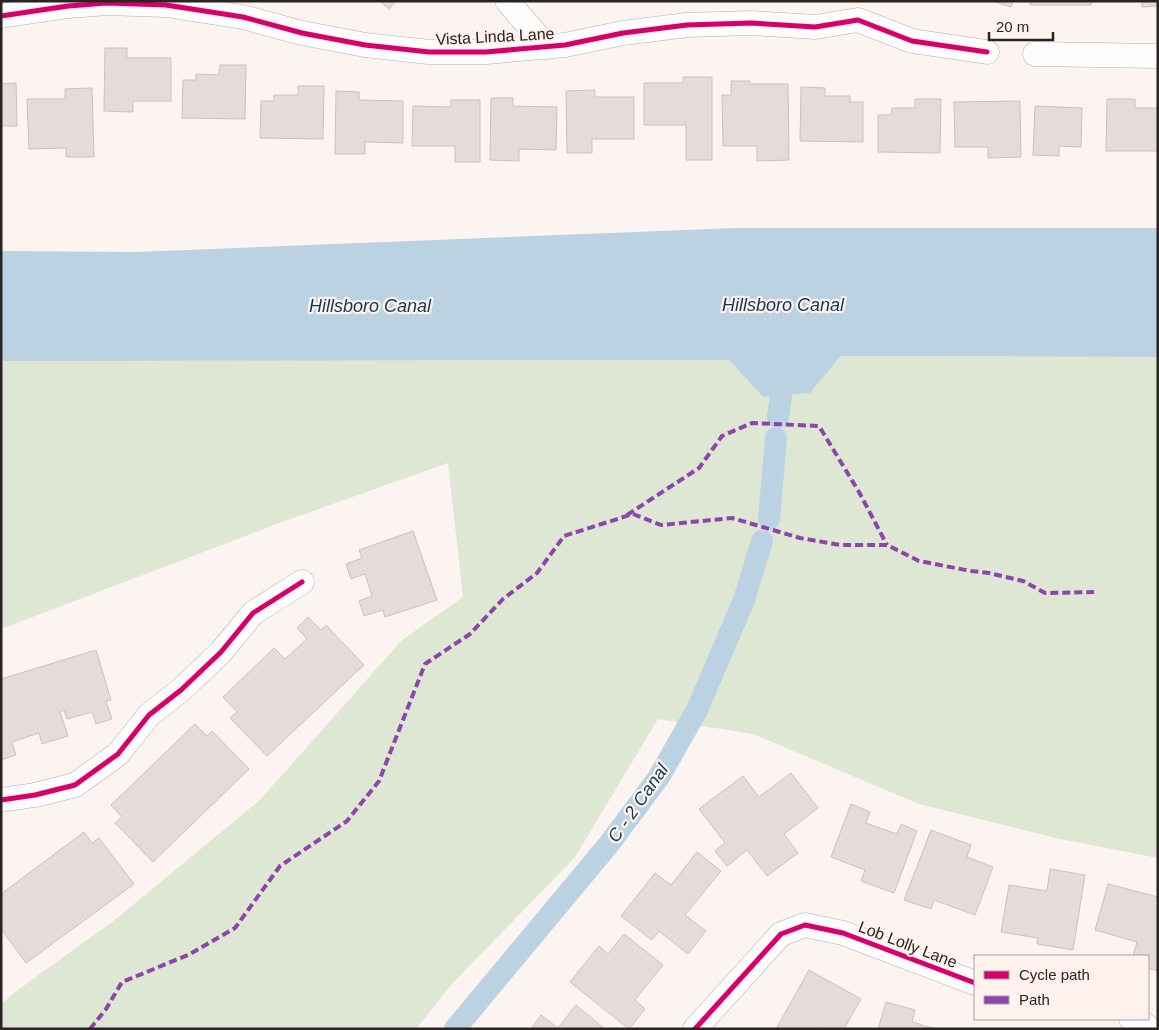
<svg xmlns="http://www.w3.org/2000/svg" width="1159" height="1030" viewBox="0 0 1159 1030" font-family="Helvetica,sans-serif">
	<rect width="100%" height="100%" fill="#fbf4f1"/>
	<polygon fill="#dee7d3" points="841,356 1158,357 1158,858 1060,839 919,804 753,734 658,719 575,857 451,985 416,1029 1,1029 1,1005 11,995 116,919 260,800 402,640 463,597 448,463 282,522 1,629 1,361 729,360 763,397 810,393"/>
	<polygon fill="#bbd2e2" points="736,228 1158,228 1158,357 841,356 810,393 763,397 729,360 1,361 1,251 136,252"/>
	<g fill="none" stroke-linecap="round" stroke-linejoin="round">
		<g stroke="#bbd2e2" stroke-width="22">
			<polyline points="778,417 781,395 780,364"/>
			<polyline points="769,519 776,438"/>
			<polyline points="455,1029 609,844 659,777 697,710 744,600 762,541"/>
		</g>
	</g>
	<g fill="#e6dbd8" stroke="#c9c2c1">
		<polygon points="379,1 396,1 389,9"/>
		<polygon points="992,1 1013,1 1011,7"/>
		<polygon points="1030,1 1092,1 1091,5 1030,5"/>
		<polygon points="1142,1 1158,1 1158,6 1142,7"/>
		<polygon points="105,48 127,48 127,58 171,58 171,101 133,101 133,112 104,111"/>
		<polygon points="220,65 246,65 245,119 182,118 183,80 196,80 196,74 219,75"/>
		<polygon points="683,77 712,77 712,160 686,160 686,125 644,125 644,83 683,83"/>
		<polygon points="731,81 750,81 750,84 788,84 789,160 757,161 757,146 723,146 722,95 731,95"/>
		<polygon points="16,83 17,126 1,126 1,84"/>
		<polygon points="298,86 324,86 323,139 260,138 261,101 274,101 274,95 298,95"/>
		<polygon points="801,87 825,88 825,96 850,96 850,102 863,102 863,142 800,141"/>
		<polygon points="92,88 94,157 66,157 66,148 29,149 27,99 65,99 65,89"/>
		<polygon points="595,90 595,97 634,97 634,139 592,139 592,153 567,153 566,91"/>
		<polygon points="336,91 359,92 359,100 403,101 403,143 365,142 365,154 335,154"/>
		<polygon points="491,98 513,98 513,106 557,107 556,150 519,149 519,161 490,160"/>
		<polygon points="915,99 941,99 940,153 878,152 878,115 891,115 892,108 915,108"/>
		<polygon points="1107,99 1135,99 1135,108 1158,108 1158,151 1106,151"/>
		<polygon points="451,100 480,100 480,162 455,162 455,146 412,146 413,106 451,107"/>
		<polygon points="1020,101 1021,157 988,158 988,147 955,147 954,102"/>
		<polygon points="1035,106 1082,108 1081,147 1059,146 1059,156 1033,155"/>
		<polygon points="413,531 437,600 385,617 383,610 364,616 359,601 372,596 365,574 351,579 346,564 362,558 359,550"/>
		<polygon points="308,617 321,630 326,625 364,665 267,756 230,718 237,712 223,697 274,648 285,659 307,639 297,628"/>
		<polygon points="96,650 111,700 106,701 112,719 96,724 92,712 67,719 64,710 60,712 68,736 42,744 39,733 12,742 16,755 1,760 1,679"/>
		<polygon points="195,724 207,736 212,731 249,769 153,862 115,823 122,817 111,805"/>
		<polygon points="791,773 818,808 784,834 798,853 767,876 747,850 727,866 715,851 725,843 699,809 743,776 759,797"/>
		<polygon points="851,804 870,812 866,823 897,834 901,824 917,831 894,893 861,881 865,870 831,857"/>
		<polygon points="931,830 971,845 967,857 993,867 975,915 934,900 931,909 904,900"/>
		<polygon points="84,832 92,843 99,838 134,884 26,963 1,929 1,894"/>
		<polygon points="697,852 721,871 685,915 706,931 688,954 659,931 652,940 621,916 655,873 671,885"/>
		<polygon points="1050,869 1085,875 1073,950 1037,944 1038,938 1001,932 1009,885 1047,891"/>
		<polygon points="1108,884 1158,897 1158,971 1148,968 1148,956 1133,956 1137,942 1095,930"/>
		<polygon points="624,934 663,965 635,1000 645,1009 629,1029 570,982 599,946 608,954"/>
		<polygon points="809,970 861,999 844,1029 821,1029 818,1027 816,1029 776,1029"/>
		<polygon points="886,1002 915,1010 912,1022 935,1029 878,1029"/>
		<polygon points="576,1005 605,1029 531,1029 541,1015 558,1028"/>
	</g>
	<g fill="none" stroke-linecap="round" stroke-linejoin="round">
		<g stroke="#b5afad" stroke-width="25">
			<g id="minor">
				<polyline points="507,1 547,47"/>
				<polyline points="1,16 68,6 107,3 166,5 243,17 302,33 365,45 429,52 486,52 565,45 623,33 687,25 751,23 815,27 858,20 912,41 987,52"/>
				<polyline points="1035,54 1158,56"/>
				<polyline points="1,800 35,795 75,785 118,754 149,715 181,690 221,652 253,613 302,582"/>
				<polyline points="1131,1019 1138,1020 1150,1029"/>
				<polyline points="695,1029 781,934 805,925 843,933 975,983"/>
			</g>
		</g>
		<use href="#minor" stroke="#fefdfd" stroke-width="24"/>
		<g stroke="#8e44ad" stroke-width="4" stroke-dasharray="8 4" stroke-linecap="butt">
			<polyline points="627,515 699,468 722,436 752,423 819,426 859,492 887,545"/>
			<polyline points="90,1029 106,1009 122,982 188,955 235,928 280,866 347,821 379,781 425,664 470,634 503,599 537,573 564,536 633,514 661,525 732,518 800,538 840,545 887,545 919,561 971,571 989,573 1023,581 1045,593 1094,592"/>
		</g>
		<g stroke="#fff2ed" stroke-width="8">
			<g id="cycleway">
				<polyline points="1,16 68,6 107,3 166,5 243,17 302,33 365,45 429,52 486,52 565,45 623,33 687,25 751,23 815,27 858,20 912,41 987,52"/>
				<polyline points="1,800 35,795 75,785 118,754 149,715 181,690 221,652 253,613 302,582"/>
				<polyline points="695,1029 781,934 805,925 843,933 975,983"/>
			</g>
		</g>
		<use href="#cycleway" stroke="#d6006c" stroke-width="5"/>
	</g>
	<g text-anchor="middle" stroke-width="4.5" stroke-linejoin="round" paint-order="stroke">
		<g font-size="16" fill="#292321" stroke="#fff2ed">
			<text transform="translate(495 36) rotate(-3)" y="6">Vista Linda Lane</text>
			<text transform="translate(908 944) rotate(21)" y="6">Lob Lolly Lane</text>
		</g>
		<g font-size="18" font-style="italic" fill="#0f3a54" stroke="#fff2ed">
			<text x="783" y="311">Hillsboro Canal</text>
			<text x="370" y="312">Hillsboro Canal</text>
			<text transform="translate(638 803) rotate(-55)" y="6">C - 2 Canal</text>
		</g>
	</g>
	<rect width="1159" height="1030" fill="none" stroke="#292321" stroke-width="5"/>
	<rect x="974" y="955" width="175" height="65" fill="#fff2ed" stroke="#a99f9b"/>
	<rect x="984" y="971" width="25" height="8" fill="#d6006c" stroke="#a99f9b"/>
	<text x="1019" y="980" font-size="15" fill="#292321">Cycle path</text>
	<rect x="984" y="996" width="25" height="8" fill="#8e44ad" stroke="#a99f9b"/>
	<text x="1019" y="1005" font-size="15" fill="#292321">Path</text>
	<path d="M989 32v8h64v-8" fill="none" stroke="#292321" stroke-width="2.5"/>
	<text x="996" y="32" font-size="15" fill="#292321" stroke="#fff2ed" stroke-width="4" paint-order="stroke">20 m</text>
</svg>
